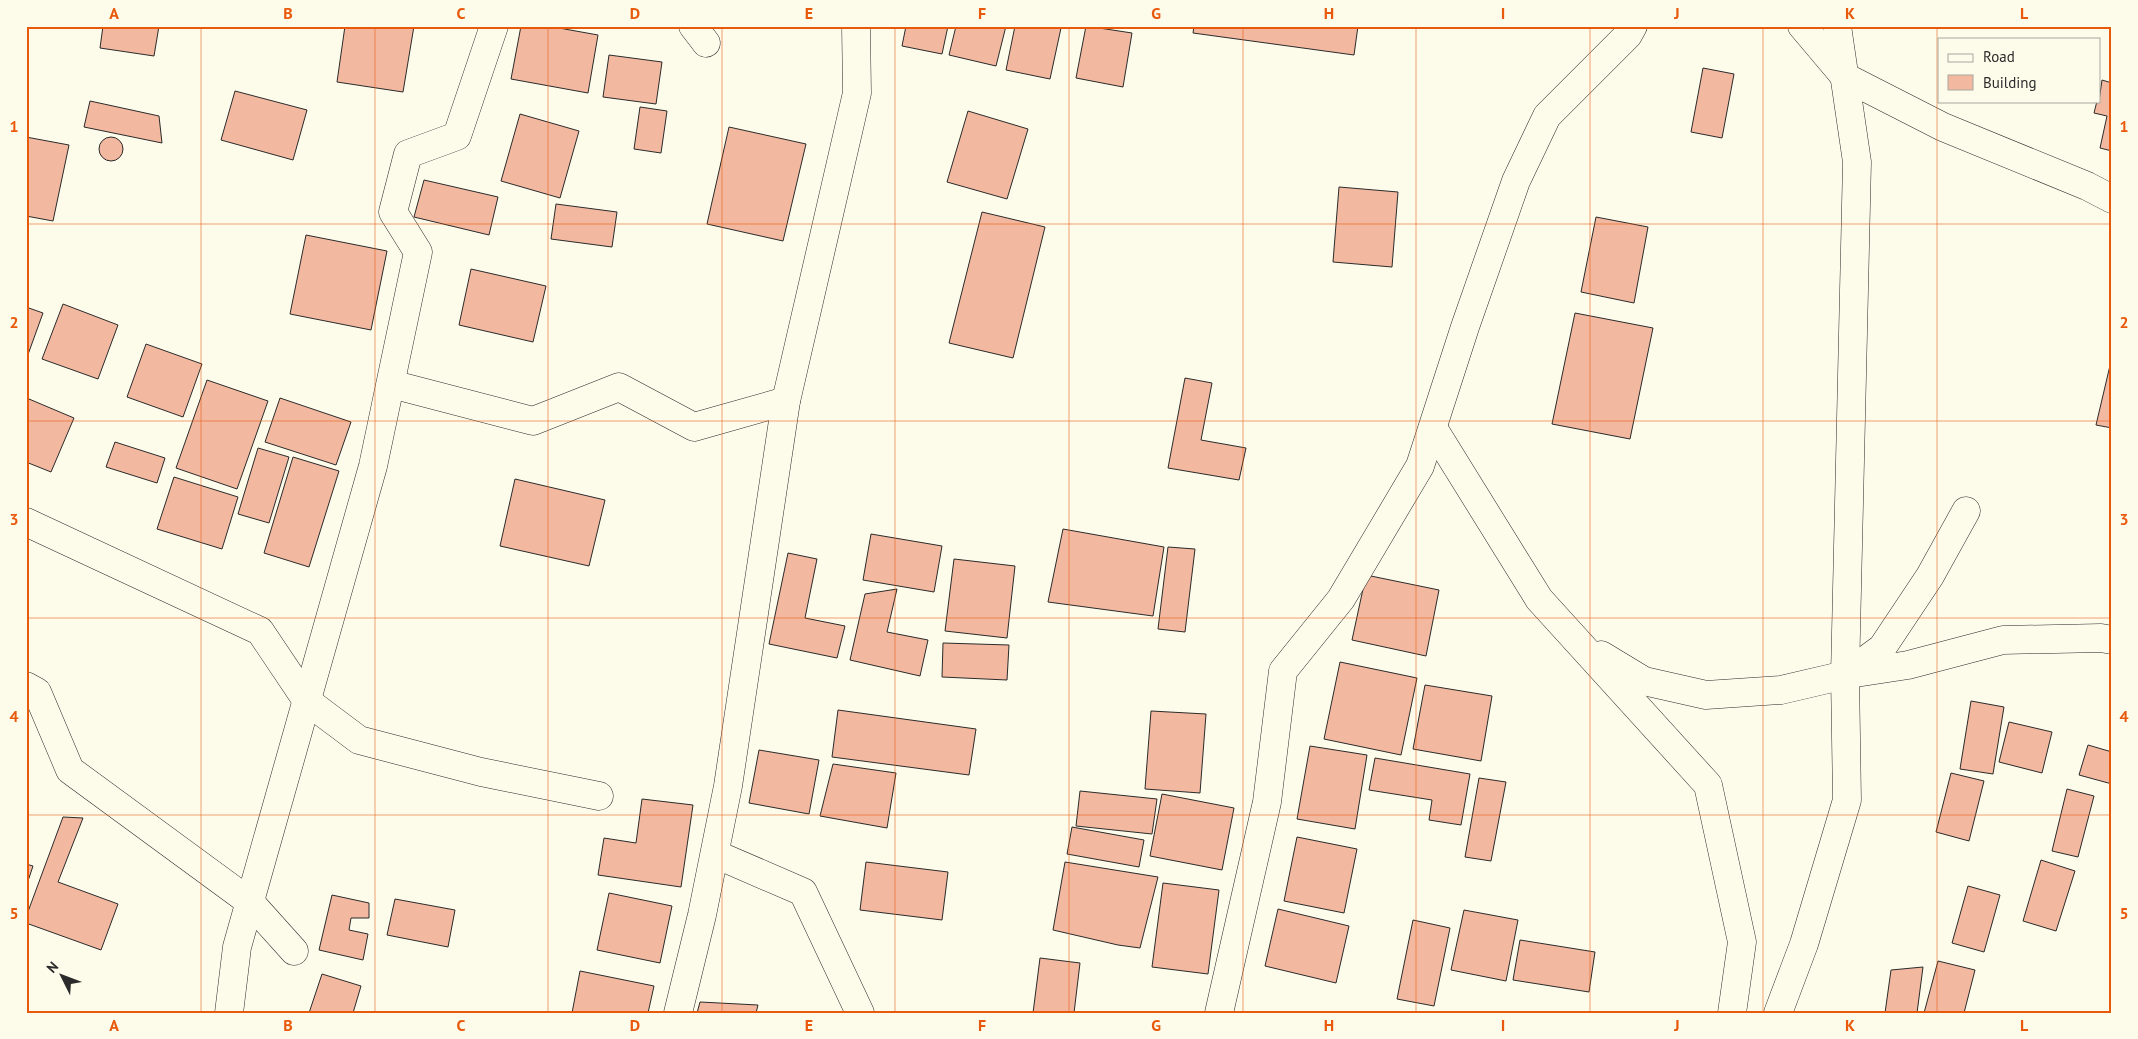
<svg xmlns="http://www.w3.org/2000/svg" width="2138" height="1039" viewBox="0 0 2138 1039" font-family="'PT Sans',sans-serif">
	<rect width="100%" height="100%" fill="#fdfbea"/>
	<g fill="#f2b8a0" stroke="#2b2b2b">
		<polygon points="103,26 159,26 154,56 100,48"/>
		<polygon points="345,26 414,26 403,92 337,82"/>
		<polygon points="521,26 548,26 598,35 588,93 511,79"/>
		<polygon points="906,26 948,26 942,54 902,46"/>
		<polygon points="956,26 1006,26 996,66 949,55"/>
		<polygon points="1015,26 1061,28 1050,79 1006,70"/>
		<polygon points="1086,26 1132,33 1123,87 1076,78"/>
		<polygon points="1194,26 1358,26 1354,55 1193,33"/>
		<polygon points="609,55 662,62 656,104 603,97"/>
		<polygon points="1703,68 1734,74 1722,138 1691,132"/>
		<polygon points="2102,80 2112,83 2112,151 2100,148 2107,116 2094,113 2097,101 2099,101"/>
		<polygon points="235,91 307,110 293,160 221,140"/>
		<polygon points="90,101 159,116 162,143 84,127"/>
		<polygon points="640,107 667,111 661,153 634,149"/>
		<polygon points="968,111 1028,129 1007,199 947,182"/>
		<polygon points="520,114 579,131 560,198 501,181"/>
		<polygon points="729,127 806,144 783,241 707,224"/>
		<polygon points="26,137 69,145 53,221 26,216"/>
		<circle cx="111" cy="149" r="12"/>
		<polygon points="424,180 498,197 489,235 414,217"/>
		<polygon points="1339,187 1398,192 1392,267 1333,262"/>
		<polygon points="556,204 617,212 612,247 551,239"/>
		<polygon points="982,212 1045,227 1013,358 949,343"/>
		<polygon points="1596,217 1648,227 1634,303 1581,292"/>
		<polygon points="306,235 387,251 371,330 290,314"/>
		<polygon points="471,269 546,286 533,342 459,325"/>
		<polygon points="63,304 118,325 98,379 42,359"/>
		<polygon points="26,307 43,313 26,360"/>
		<polygon points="1575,313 1653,328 1630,439 1552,424"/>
		<polygon points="146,344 202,364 183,417 127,397"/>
		<polygon points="2112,357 2112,428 2096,425"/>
		<polygon points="1185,378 1212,383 1201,440 1246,448 1239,480 1168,468"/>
		<polygon points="207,380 268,401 237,489 176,468"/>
		<polygon points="280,398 351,422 336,465 265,442"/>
		<polygon points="29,399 74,418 51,472 26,462 26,407"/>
		<polygon points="115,442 165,458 157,483 106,467"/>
		<polygon points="258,448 289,457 269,523 238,514"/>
		<polygon points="293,457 339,471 309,567 264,553"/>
		<polygon points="174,477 238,497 222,549 157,529"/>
		<polygon points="515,479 605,500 589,566 500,546"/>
		<polygon points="1063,529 1164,547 1153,616 1048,602"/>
		<polygon points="871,534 942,546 934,592 863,580"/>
		<polygon points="1168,547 1195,549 1185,632 1158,629"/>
		<polygon points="788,553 817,559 805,618 845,626 837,658 769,644"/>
		<polygon points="954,559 1015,566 1007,638 945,631"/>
		<polygon points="1366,575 1439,590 1426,656 1352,640"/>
		<polygon points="897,589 887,632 928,640 920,676 850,660 865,594"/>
		<polygon points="943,643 1009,645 1007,680 942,677"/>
		<polygon points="1340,662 1417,678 1401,755 1324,739"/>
		<polygon points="1425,685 1492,696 1481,761 1413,749"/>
		<polygon points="1971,701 2004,707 1993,774 1960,769"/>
		<polygon points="838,710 976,729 969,775 832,757"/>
		<polygon points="1151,711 1206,714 1200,793 1145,789"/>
		<polygon points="2009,722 2052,732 2042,773 1999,762"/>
		<polygon points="2088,745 2112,752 2112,784 2079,775"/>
		<polygon points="1310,746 1367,755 1355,829 1297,819"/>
		<polygon points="759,750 819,760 809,814 749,803"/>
		<polygon points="1375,758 1470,774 1461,825 1429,820 1432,800 1369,790"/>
		<polygon points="833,764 896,773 887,828 820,816"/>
		<polygon points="1951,773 1984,781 1969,841 1936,832"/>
		<polygon points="1479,778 1506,782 1491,861 1465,857"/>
		<polygon points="2067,789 2094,796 2078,857 2052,851"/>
		<polygon points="1080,791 1157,799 1152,834 1076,826"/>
		<polygon points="1162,794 1234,808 1222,870 1150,856"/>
		<polygon points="642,799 693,805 681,887 598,875 604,838 636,843"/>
		<polygon points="63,817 83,818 58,882 118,904 101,950 26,923 26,917"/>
		<polygon points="1072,827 1144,840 1139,867 1067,854"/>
		<polygon points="1297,837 1357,849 1344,913 1284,901"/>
		<polygon points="2041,860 2075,871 2056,931 2023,921"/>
		<polygon points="866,862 948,872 942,920 860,910"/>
		<polygon points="1065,862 1158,877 1140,948 1118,945 1053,930"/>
		<polygon points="26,864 33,866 26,887"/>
		<polygon points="1163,883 1219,890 1208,974 1152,967"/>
		<polygon points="1968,886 2000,895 1984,952 1952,943"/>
		<polygon points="609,893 672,906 660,963 597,950"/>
		<polygon points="332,895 369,903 369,918 351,918 349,930 368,934 363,960 319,950"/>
		<polygon points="395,899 455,910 448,947 387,935"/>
		<polygon points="1278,909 1349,926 1336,983 1265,966"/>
		<polygon points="1464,910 1518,920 1506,981 1451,970"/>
		<polygon points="1413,920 1450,928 1434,1006 1397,999"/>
		<polygon points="1520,940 1595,952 1589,992 1513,980"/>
		<polygon points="1040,958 1080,963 1074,1013 1033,1013"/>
		<polygon points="1938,961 1975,970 1964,1013 1924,1013"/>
		<polygon points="1923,967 1917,1013 1885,1013 1891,970"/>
		<polygon points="580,971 654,986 648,1013 572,1013"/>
		<polygon points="322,974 361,986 353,1013 309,1013"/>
		<polygon points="700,1002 758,1005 756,1013 697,1013"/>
	</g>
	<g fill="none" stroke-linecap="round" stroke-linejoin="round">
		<g stroke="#2b2b2b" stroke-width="29">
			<g id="street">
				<polyline points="693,26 706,43"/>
				<polyline points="1802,26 1845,77 1943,127 2087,186 2112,199"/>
				<polyline points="391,384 533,421 619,387 694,427 786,401"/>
				<polyline points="1433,428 1539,599 1708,785 1742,942 1732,1013"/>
				<polyline points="26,522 260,631 307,701 359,740 481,772 599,796"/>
				<polyline points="1601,655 1644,681 1706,695 1781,690 1845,675 1882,648 1930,576 1966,511"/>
				<polyline points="1849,674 1908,665 2003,640 2101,638 2112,640"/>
				<polyline points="26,686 37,692 70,770 250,902 294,951"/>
				<polyline points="715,854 803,892 860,1013"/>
				<polyline points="229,1013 237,947 373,466 418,252 393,212 408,154 457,136 494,26"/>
				<polyline points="678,1013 702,915 728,786 786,401 857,93 856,26"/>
				<polyline points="1219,1013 1267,802 1283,671 1341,599 1420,466 1465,327 1516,181 1547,116 1628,35 1633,26"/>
				<polyline points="1778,1013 1804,944 1847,800 1845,675 1857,162 1837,26"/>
			</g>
		</g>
		<use href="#street" stroke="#fdfbea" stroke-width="28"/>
	</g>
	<path fill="none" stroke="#e8590c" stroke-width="1" stroke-opacity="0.55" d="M201,26V1013M375,26V1013M548,26V1013M722,26V1013M895,26V1013M1069,26V1013M1243,26V1013M1416,26V1013M1590,26V1013M1763,26V1013M1937,26V1013M26,224H2112M26,421H2112M26,618H2112M26,815H2112"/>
	<rect width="2138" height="1039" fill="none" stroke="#fdfbea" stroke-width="55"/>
	<rect x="1938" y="38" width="162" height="65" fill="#fdfbea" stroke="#a9a89e"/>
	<rect x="1948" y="54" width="25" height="8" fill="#fdfbea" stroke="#a9a89e"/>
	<text x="1983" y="62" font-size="15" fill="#2b2b2b">Road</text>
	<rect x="1948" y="75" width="25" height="15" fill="#f2b8a0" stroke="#a9a89e"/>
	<text x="1983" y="88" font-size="15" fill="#2b2b2b">Building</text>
	<g transform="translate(62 976) rotate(312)" stroke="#fdfbea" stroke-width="4" paint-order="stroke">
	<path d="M0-4L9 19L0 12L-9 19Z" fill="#2b2b2b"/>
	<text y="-8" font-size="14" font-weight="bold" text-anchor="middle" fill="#2b2b2b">N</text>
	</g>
	<rect x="28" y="28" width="2082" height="984" fill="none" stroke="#e8590c" stroke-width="2"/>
	<g font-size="16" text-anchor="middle" font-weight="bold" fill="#e8590c">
		<text x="114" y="19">A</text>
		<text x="288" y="19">B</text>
		<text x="461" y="19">C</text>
		<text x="635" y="19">D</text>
		<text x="809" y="19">E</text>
		<text x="982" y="19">F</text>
		<text x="1156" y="19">G</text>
		<text x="1329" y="19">H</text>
		<text x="1503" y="19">I</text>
		<text x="1677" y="19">J</text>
		<text x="1850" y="19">K</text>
		<text x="2024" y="19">L</text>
		<text x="14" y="132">1</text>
		<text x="2124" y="132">1</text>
		<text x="14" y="328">2</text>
		<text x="2124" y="328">2</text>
		<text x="14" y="525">3</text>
		<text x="2124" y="525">3</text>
		<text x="14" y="722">4</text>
		<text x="2124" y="722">4</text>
		<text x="14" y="919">5</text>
		<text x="2124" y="919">5</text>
		<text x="114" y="1031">A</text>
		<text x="288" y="1031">B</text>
		<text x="461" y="1031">C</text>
		<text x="635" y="1031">D</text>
		<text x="809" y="1031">E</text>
		<text x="982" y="1031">F</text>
		<text x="1156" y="1031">G</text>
		<text x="1329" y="1031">H</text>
		<text x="1503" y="1031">I</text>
		<text x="1677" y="1031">J</text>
		<text x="1850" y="1031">K</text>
		<text x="2024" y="1031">L</text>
	</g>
</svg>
